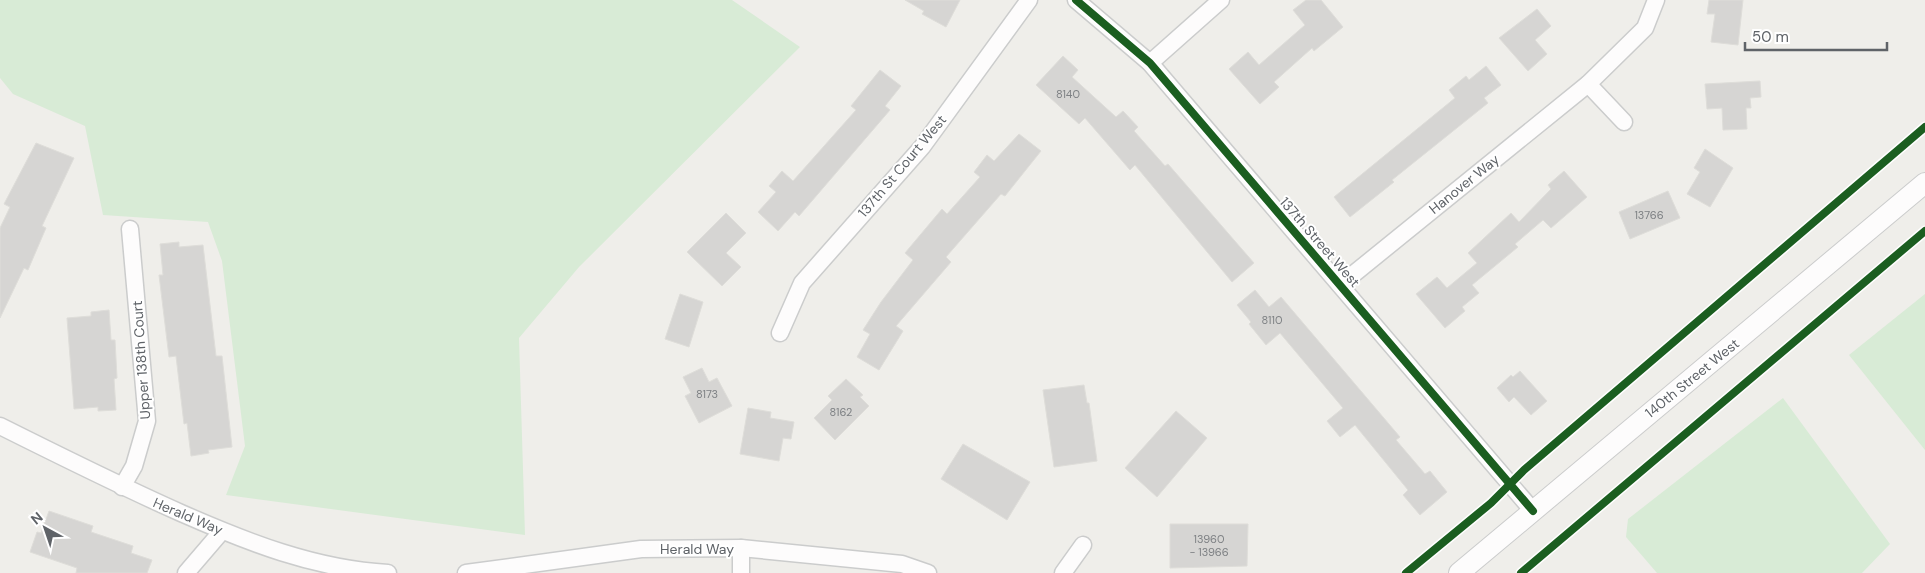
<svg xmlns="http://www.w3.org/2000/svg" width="1925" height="573" viewBox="0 0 1925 573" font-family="'DM Sans',sans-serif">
	<rect width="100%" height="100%" fill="#efeeea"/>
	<g fill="#d8ebd6">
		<polygon points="0,0 732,0 800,47 579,267 519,338 525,535 226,495 245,446 222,261 208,222 103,215 85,126 13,94 0,78"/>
		<polygon points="1925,294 1925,450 1849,355"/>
		<polygon points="1783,398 1890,544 1862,573 1657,573 1626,537 1628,519"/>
	</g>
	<g fill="#d6d5d3" stroke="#deddd9">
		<polygon points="905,0 960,0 946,27 922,14 924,11"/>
		<polygon points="1306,0 1321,0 1343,27 1314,51 1312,48 1274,82 1279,87 1260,104 1229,69 1248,52 1259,65 1305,25 1293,10"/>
		<polygon points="1709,0 1743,0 1738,45 1711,42 1715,14 1707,14"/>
		<polygon points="1537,9 1551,26 1535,40 1547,54 1528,71 1499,38"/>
		<polygon points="1063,56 1078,70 1072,77 1116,117 1123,111 1138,127 1134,131 1165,166 1168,164 1254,263 1232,282 1135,165 1130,170 1085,118 1079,124 1036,85"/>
		<polygon points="1486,66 1501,85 1484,98 1488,103 1392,180 1394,182 1350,217 1334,197 1455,98 1449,90 1466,76 1469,80"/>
		<polygon points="880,70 901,86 885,106 890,110 799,216 795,212 778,231 758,212 776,192 769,186 782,171 793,181 856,110 851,106"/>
		<polygon points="1760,81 1761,97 1750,98 1751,108 1746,108 1747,129 1723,130 1722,108 1707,109 1705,84"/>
		<polygon points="1019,134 1041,151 1005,196 1001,194 946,257 951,262 896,326 903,331 879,370 857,357 870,334 863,330 881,302 913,260 905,253 942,209 947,214 980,177 974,172 987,155 994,161"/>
		<polygon points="36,143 74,158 42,226 46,228 28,270 24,268 0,318 0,228 10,207 4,204"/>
		<polygon points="1705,149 1733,168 1710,207 1687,194 1700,172 1694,168"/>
		<polygon points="1564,171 1587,197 1551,228 1543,220 1515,244 1518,247 1472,285 1479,293 1462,307 1465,311 1445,328 1416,294 1437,277 1447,288 1477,263 1468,253 1511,213 1519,222 1551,189 1548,185"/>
		<polygon points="1668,191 1680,218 1630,239 1619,212"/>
		<polygon points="726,213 746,233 726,253 741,267 722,286 687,252"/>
		<polygon points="179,242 179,247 203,245 216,356 222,356 232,447 208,450 209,453 191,456 187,423 184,424 176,356 169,357 159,275 163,275 160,244"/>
		<polygon points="1255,290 1269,307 1281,297 1400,437 1396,440 1425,474 1430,471 1447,492 1420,515 1403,495 1408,490 1355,425 1340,437 1327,421 1343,408 1280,333 1266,345 1249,324 1251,322 1237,305"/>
		<polygon points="680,294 703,302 689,347 665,339"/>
		<polygon points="109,310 111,340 115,340 117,378 114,379 116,410 98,411 98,407 74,409 67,318 91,316 91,312"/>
		<polygon points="702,368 709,382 717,378 732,406 699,423 685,396 691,393 683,377"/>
		<polygon points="1520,371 1547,401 1531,415 1514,397 1509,402 1497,388 1511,375 1513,377"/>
		<polygon points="846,379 863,395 860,397 869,406 835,440 814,418 832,400 828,396"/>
		<polygon points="1084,385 1087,403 1089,403 1097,461 1054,467 1043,390"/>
		<polygon points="748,408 771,412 770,418 794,422 791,439 783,438 779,461 740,454"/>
		<polygon points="1176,411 1207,438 1157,497 1125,468"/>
		<polygon points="963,444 1030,482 1007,520 941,479"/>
		<polygon points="49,511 93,526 91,532 133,546 131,553 152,560 147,573 76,573 77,568 30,552 37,532 41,533"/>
		<polygon points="1170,524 1248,524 1247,566 1170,568"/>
	</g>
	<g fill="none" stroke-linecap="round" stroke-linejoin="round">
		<g stroke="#cbcccc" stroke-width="19">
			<g id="minor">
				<polyline points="1076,0 1150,63 1533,511"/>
				<polyline points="1150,63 1221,0"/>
				<polyline points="1588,84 1624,122"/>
				<polyline points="1340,285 1588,84 1645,28 1656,0"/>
				<polyline points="780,333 802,283 922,147 1029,0"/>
				<path d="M0,426C60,456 120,486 181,513C247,542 315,569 388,573"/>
				<polyline points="122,487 134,466 147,421 130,229"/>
				<polyline points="741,548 741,573"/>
				<polyline points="186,573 222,531"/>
				<polyline points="466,573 641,549 741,548 902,564 928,573"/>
				<polyline points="1063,573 1083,545"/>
			</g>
		</g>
		<g stroke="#cbcccc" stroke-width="22">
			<polyline id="tertiary" points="1459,573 1925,183"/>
		</g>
		<use href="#minor" stroke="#fdfcfc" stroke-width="16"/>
		<use href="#tertiary" stroke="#fdfcfc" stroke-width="20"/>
		<g stroke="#fff" stroke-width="11">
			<g id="cycleway">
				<polyline points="1076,0 1150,63 1533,511"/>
				<polyline points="1406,573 1491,503 1524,470 1925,127"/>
				<polyline points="1521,573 1925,231"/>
			</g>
		</g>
		<use href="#cycleway" stroke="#1b5e20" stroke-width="8"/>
	</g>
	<g text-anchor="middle" stroke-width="4" stroke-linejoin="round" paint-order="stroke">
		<g font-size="11" fill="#7e8184">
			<text x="1068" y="98">8140</text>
			<text x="1649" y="219">13766</text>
			<text x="1272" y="324">8110</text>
			<text x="707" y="398">8173</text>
			<text x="841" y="416">8162</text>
			<text x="1209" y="543">13960<tspan x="1209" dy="13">- 13966</tspan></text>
		</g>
		<g font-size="14" fill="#5f6368" stroke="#fff">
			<text transform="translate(902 166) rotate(-50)" y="5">137th St Court West</text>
			<text transform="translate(1464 184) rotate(-39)" y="5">Hanover Way</text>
			<text transform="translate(1320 242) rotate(49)" y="5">137th Street West</text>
			<text transform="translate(141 360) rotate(-94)" y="5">Upper 138th Court</text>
			<text transform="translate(1692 378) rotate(-39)" y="5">140th Street West</text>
			<text transform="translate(188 516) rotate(23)" y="5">Herald Way</text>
			<text x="697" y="554">Herald Way</text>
		</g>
	</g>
	<g transform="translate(45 528) rotate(320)" stroke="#ffffff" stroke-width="4" paint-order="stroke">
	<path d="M0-4L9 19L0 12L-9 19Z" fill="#5f6368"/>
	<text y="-8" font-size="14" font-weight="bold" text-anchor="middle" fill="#5f6368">N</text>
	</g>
	<path d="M1745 42v8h142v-8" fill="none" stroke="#5f6368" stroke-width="2.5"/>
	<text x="1752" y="42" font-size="15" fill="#5f6368" stroke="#ffffff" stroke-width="4" paint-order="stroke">50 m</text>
</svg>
